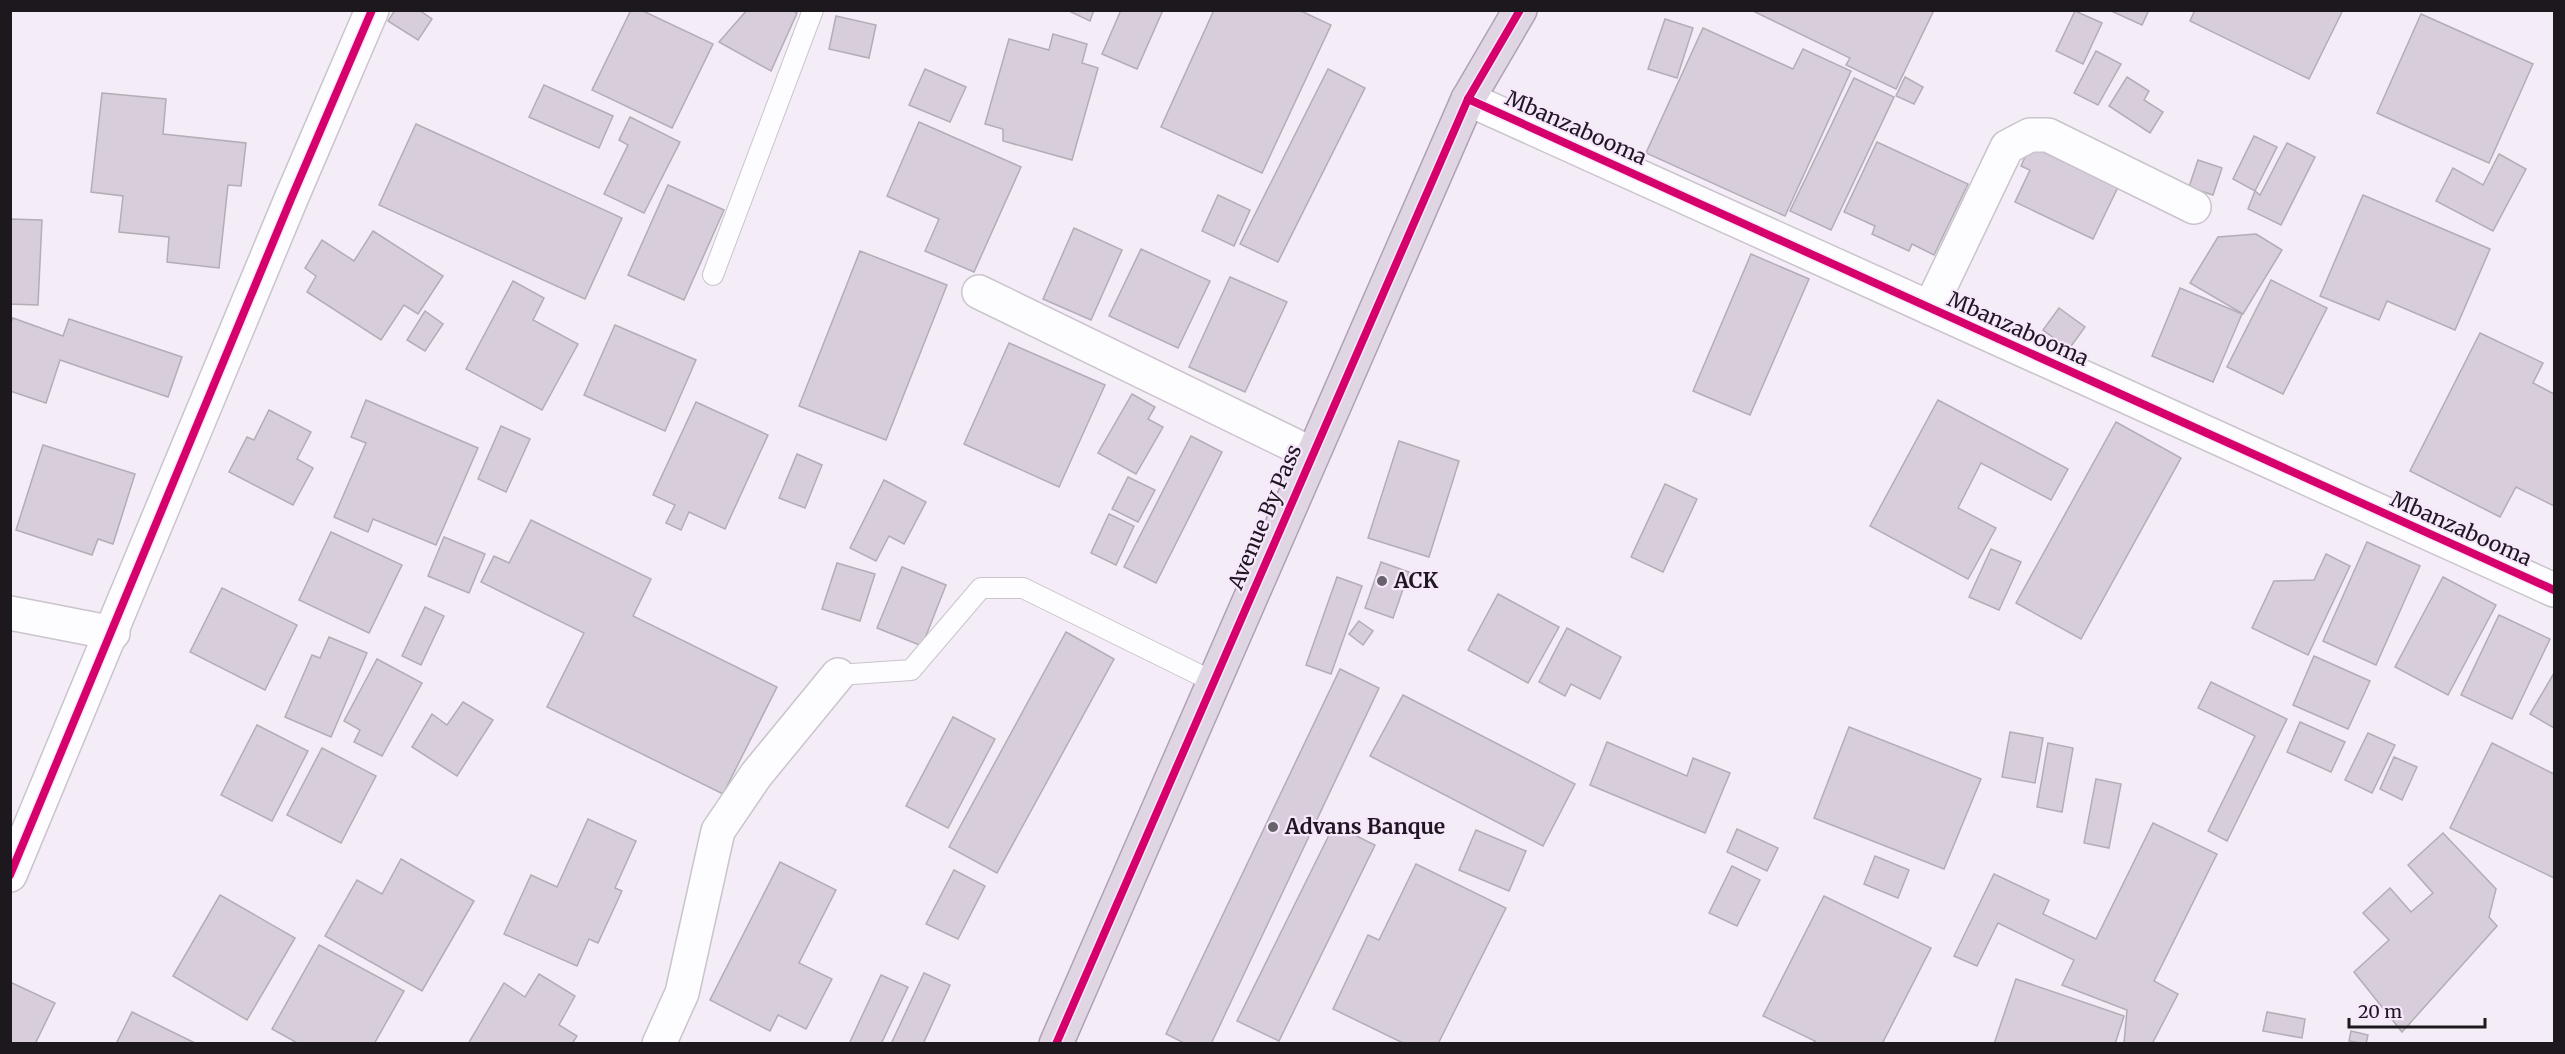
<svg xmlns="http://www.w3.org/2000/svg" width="2565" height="1054" viewBox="0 0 2565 1054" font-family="Merriweather,serif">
	<rect width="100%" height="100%" fill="#f4ecf7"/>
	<g fill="#d8cedb" stroke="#b3adb5" stroke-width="1.5">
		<polygon points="395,10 419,10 432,19 418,40 388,21"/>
		<polygon points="631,10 641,10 713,44 672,128 592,90"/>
		<polygon points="747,10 792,10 797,13 771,71 719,42"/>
		<polygon points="1067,10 1094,10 1090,21"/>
		<polygon points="1121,10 1163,10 1137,69 1102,54"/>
		<polygon points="1214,10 1299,10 1331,25 1262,173 1161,127"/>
		<polygon points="1751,10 1934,10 1896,89 1846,65 1850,58"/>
		<polygon points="2109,10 2149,10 2142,25"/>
		<polygon points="2195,10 2343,10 2309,79 2190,21"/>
		<polygon points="2075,11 2102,23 2083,64 2056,51"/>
		<polygon points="2421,14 2533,64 2489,163 2377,113"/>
		<polygon points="836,16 876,25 869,58 829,49"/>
		<polygon points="1665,19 1693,28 1677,78 1648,69"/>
		<polygon points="1703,28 1793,69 1803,49 1851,71 1785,216 1646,153"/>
		<polygon points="1053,34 1087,44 1082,63 1098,68 1072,160 1003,141 1003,129 985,124 1009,39 1049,50"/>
		<polygon points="2096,51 2121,64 2098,105 2074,93"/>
		<polygon points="925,69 966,87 950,122 909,105"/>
		<polygon points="1328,69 1365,88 1278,262 1240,244"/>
		<polygon points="1905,77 1923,87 1914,104 1896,96"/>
		<polygon points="2127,77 2149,91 2144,100 2163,112 2150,133 2109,106"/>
		<polygon points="1854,78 1894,97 1831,230 1790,211"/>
		<polygon points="544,85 613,116 599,148 529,117"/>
		<polygon points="102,93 166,99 163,134 246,143 241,186 228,185 219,268 167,262 169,237 119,232 123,196 91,192"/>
		<polygon points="630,117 680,142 644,213 604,194 628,145 619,140"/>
		<polygon points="919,122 1021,167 974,272 925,251 939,219 887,196"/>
		<polygon points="416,124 622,218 585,299 379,205"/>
		<polygon points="2254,136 2277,147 2255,191 2233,179"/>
		<polygon points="1877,142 1968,184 1934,255 1912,244 1909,251 1872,234 1875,226 1844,212"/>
		<polygon points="2287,143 2315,157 2281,225 2248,209 2255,191 2260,195"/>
		<polygon points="2030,146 2118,187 2093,239 2015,202 2030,170 2021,166"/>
		<polygon points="2499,154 2526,169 2493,231 2436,201 2453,168 2483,185"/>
		<polygon points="2198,160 2222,168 2213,195 2189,187"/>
		<polygon points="668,185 724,210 684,300 628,275"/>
		<polygon points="1218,195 1250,210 1234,246 1202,231"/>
		<polygon points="2363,195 2490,249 2455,330 2387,301 2379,320 2320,296"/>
		<polygon points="10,219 42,220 38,305 10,304"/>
		<polygon points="1074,228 1122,250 1091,320 1043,299"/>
		<polygon points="373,231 443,276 418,314 404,305 381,340 307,292 316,276 305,268 322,240 354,261"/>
		<polygon points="2256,234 2282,250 2243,314 2190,283 2218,237"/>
		<polygon points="1141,249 1210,281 1178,348 1109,316"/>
		<polygon points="860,251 947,285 886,440 799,406"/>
		<polygon points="1751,254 1809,279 1750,415 1693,391"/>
		<polygon points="1230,277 1287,302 1245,392 1189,367"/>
		<polygon points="2271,280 2327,308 2283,394 2227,367"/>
		<polygon points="513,281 544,298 533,320 578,344 542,410 466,369"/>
		<polygon points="2180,288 2242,314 2213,382 2152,356"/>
		<polygon points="2059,308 2085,327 2069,349 2043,330"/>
		<polygon points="425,311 443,324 425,351 407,340"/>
		<polygon points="13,318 63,336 69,319 182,357 168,397 60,360 46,403 10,391 10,325"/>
		<polygon points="615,325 696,360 665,431 584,395"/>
		<polygon points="2480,333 2543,363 2533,383 2554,394 2554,506 2516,487 2500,517 2410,471"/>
		<polygon points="1009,343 1105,385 1059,487 964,444"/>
		<polygon points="1132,394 1155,407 1148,419 1163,427 1136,474 1098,453"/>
		<polygon points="366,400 478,448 436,545 373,519 368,532 334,517 366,443 351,437"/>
		<polygon points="1938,400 2068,469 2051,500 1981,463 1958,508 1996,528 1968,579 1870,526"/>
		<polygon points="696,402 768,435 725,529 689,512 681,530 666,523 675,505 653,495"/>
		<polygon points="269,410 311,432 297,459 313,468 293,505 229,472 247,437 254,440"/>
		<polygon points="2116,422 2181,458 2081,639 2016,603"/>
		<polygon points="501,426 530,439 506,492 478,479"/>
		<polygon points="1191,436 1222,452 1156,583 1124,567"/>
		<polygon points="1399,441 1459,461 1429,557 1368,538"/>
		<polygon points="43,445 135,474 113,544 98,539 92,555 16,530"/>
		<polygon points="797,454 822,465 805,508 779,498"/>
		<polygon points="1128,477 1155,490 1138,522 1112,509"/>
		<polygon points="884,480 926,502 904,544 889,536 876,561 850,548"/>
		<polygon points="1665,484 1697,499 1663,572 1631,557"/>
		<polygon points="1109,514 1134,526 1116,565 1091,553"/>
		<polygon points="531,520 651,579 633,616 777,687 723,794 547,707 584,633 481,582 494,556 509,563"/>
		<polygon points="331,532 402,565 369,633 299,600"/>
		<polygon points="444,537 485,554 469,593 428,576"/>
		<polygon points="2367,542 2420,566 2376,665 2323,641"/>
		<polygon points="1991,549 2021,562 1999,610 1969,597"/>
		<polygon points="2326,554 2350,566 2308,655 2252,628 2274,581 2314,580"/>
		<polygon points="1381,562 1409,572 1393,618 1365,608"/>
		<polygon points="837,563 875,574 860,621 822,609"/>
		<polygon points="902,567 946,585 922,646 877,628"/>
		<polygon points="1337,577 1362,586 1331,674 1306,665"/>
		<polygon points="2443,577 2496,605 2448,695 2395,667"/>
		<polygon points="222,588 297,625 265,690 190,652"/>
		<polygon points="1498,594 1559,627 1528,683 1468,650"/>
		<polygon points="425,607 444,616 421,665 402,656"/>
		<polygon points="2499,615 2550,639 2512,719 2461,695"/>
		<polygon points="1359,621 1373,631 1363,645 1349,634"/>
		<polygon points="1567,628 1621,657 1600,699 1571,684 1565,696 1539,682"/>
		<polygon points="1066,632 1114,659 997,873 949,847"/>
		<polygon points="329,637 367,653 331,737 285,717 312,655 320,658"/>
		<polygon points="2314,656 2370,681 2348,729 2293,705"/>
		<polygon points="377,659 422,683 382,756 354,742 360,730 344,721"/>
		<polygon points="1340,669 1379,688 1211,1044 1186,1044 1166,1034"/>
		<polygon points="2554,673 2554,728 2530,714"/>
		<polygon points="2211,682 2287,719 2227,841 2208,831 2255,736 2198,708"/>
		<polygon points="1403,695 1575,784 1543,846 1370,756"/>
		<polygon points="463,702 493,720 457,776 412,747 432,714 447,725"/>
		<polygon points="953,717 995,739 948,828 906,806"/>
		<polygon points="2300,722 2345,742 2331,772 2287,752"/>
		<polygon points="257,725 308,751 272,821 221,795"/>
		<polygon points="1849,727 1981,779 1944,869 1814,818"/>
		<polygon points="2010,732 2043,738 2035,783 2002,777"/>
		<polygon points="2368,733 2395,745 2372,793 2345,780"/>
		<polygon points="1607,742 1687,776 1693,758 1730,773 1705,833 1590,785"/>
		<polygon points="2048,743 2073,748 2062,812 2037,807"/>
		<polygon points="2492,743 2554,774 2554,878 2450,828"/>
		<polygon points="322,748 376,776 341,843 287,815"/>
		<polygon points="2394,757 2417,767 2402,800 2380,789"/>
		<polygon points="2096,779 2121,784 2109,848 2084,843"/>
		<polygon points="588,819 636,841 615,888 622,891 598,943 589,939 577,966 504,934 531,875 557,887"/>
		<polygon points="2153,823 2217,854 2154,981 2178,994 2152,1044 2124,1043 2127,1010 2062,985 2074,960 1998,923 1977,966 1954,956 1994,874 2049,900 2043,914 2096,939"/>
		<polygon points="1334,825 1375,845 1279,1041 1237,1021"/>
		<polygon points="1737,829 1778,848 1767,871 1727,852"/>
		<polygon points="1476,830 1526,851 1509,891 1459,870"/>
		<polygon points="2443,833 2496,889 2489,917 2497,926 2402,1032 2354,972 2389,940 2363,913 2390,888 2411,912 2433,893 2408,865"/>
		<polygon points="1875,856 1909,870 1898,898 1864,884"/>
		<polygon points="401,859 474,901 422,991 325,936 357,880 382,894"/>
		<polygon points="780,862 836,890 799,963 832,979 806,1029 778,1015 770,1031 710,1000"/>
		<polygon points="1416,864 1506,908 1438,1044 1405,1044 1333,1009 1368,935 1379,940"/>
		<polygon points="1732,866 1760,880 1737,926 1709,913"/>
		<polygon points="954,870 985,886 958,939 926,924"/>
		<polygon points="220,895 295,938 247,1020 173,976"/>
		<polygon points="1824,896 1931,948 1882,1044 1813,1044 1815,1041 1763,1016"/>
		<polygon points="319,945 404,991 374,1044 299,1044 272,1029"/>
		<polygon points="924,973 950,985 923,1044 891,1044"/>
		<polygon points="539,974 575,996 559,1025 577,1036 572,1044 468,1044 504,983 525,997"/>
		<polygon points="881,975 908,987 881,1044 849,1044"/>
		<polygon points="2016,979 2124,1016 2115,1044 1994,1044"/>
		<polygon points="10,982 55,1003 35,1044 10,1044"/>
		<polygon points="132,1012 197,1044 116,1044"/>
		<polygon points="2267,1012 2305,1019 2302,1038 2263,1031"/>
		<polygon points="2351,1031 2368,1035 2366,1044 2349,1041"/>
	</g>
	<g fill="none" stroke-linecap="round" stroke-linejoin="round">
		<g stroke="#cac4cd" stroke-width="22">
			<g id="lane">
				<polyline points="713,275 813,10"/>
				<polyline points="838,675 911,670 981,588 1023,588 1214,682"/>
			</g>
		</g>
		<g stroke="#cac4cd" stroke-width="36">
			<g id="street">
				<polyline points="1468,99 2554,590"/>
				<polyline points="979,292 1312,454"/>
				<polyline points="1930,308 2007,147 2030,135 2048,135 2194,207"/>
				<polyline points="10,613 113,633"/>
				<polyline points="10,875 291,199 372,10"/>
				<polyline points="659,1044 682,993 718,831 756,775 838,675"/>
			</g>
		</g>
		<g stroke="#afa2b4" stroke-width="36">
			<polyline id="highway" points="1056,1044 1468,99 1520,10"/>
		</g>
		<use href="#lane" stroke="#fdfcfe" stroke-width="20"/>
		<use href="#street" stroke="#fdfcfe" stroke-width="33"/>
		<use href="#highway" stroke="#e0d6e3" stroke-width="33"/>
		<g stroke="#f7e7fc" stroke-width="11">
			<g id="cycleway">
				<polyline points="1468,99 2554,590"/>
				<polyline points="10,875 291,199 372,10"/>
				<polyline points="1056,1044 1468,99 1520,10"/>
			</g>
		</g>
		<use href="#cycleway" stroke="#d6006c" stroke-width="8"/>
	</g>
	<g fill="#68626a" stroke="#f7e7fc" stroke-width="2">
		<circle cx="1382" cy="581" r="6"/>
		<circle cx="1273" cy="827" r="6"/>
	</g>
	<g text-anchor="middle" stroke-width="4.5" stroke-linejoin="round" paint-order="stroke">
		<g font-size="21" fill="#1d171e" stroke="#f7e7fc">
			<text transform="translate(1576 128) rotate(24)" y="7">Mbanzabooma</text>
			<text transform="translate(2018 329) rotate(24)" y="7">Mbanzabooma</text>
			<text transform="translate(1265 517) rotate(-67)" y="7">Avenue By Pass</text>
			<text transform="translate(2461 529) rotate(24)" y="7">Mbanzabooma</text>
		</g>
		<g font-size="21" font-weight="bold" fill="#1d171e" stroke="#f7e7fc" text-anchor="start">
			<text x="1394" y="588">ACK</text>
			<text x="1285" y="834">Advans Banque</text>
		</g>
	</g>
	<rect width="2565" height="1054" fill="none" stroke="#1d171e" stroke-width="24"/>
	<path d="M2349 1018v9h136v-9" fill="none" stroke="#1d171e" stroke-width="3"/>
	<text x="2358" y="1018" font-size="18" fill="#1d171e" stroke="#f7e7fc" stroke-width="4.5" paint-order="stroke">20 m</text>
</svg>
